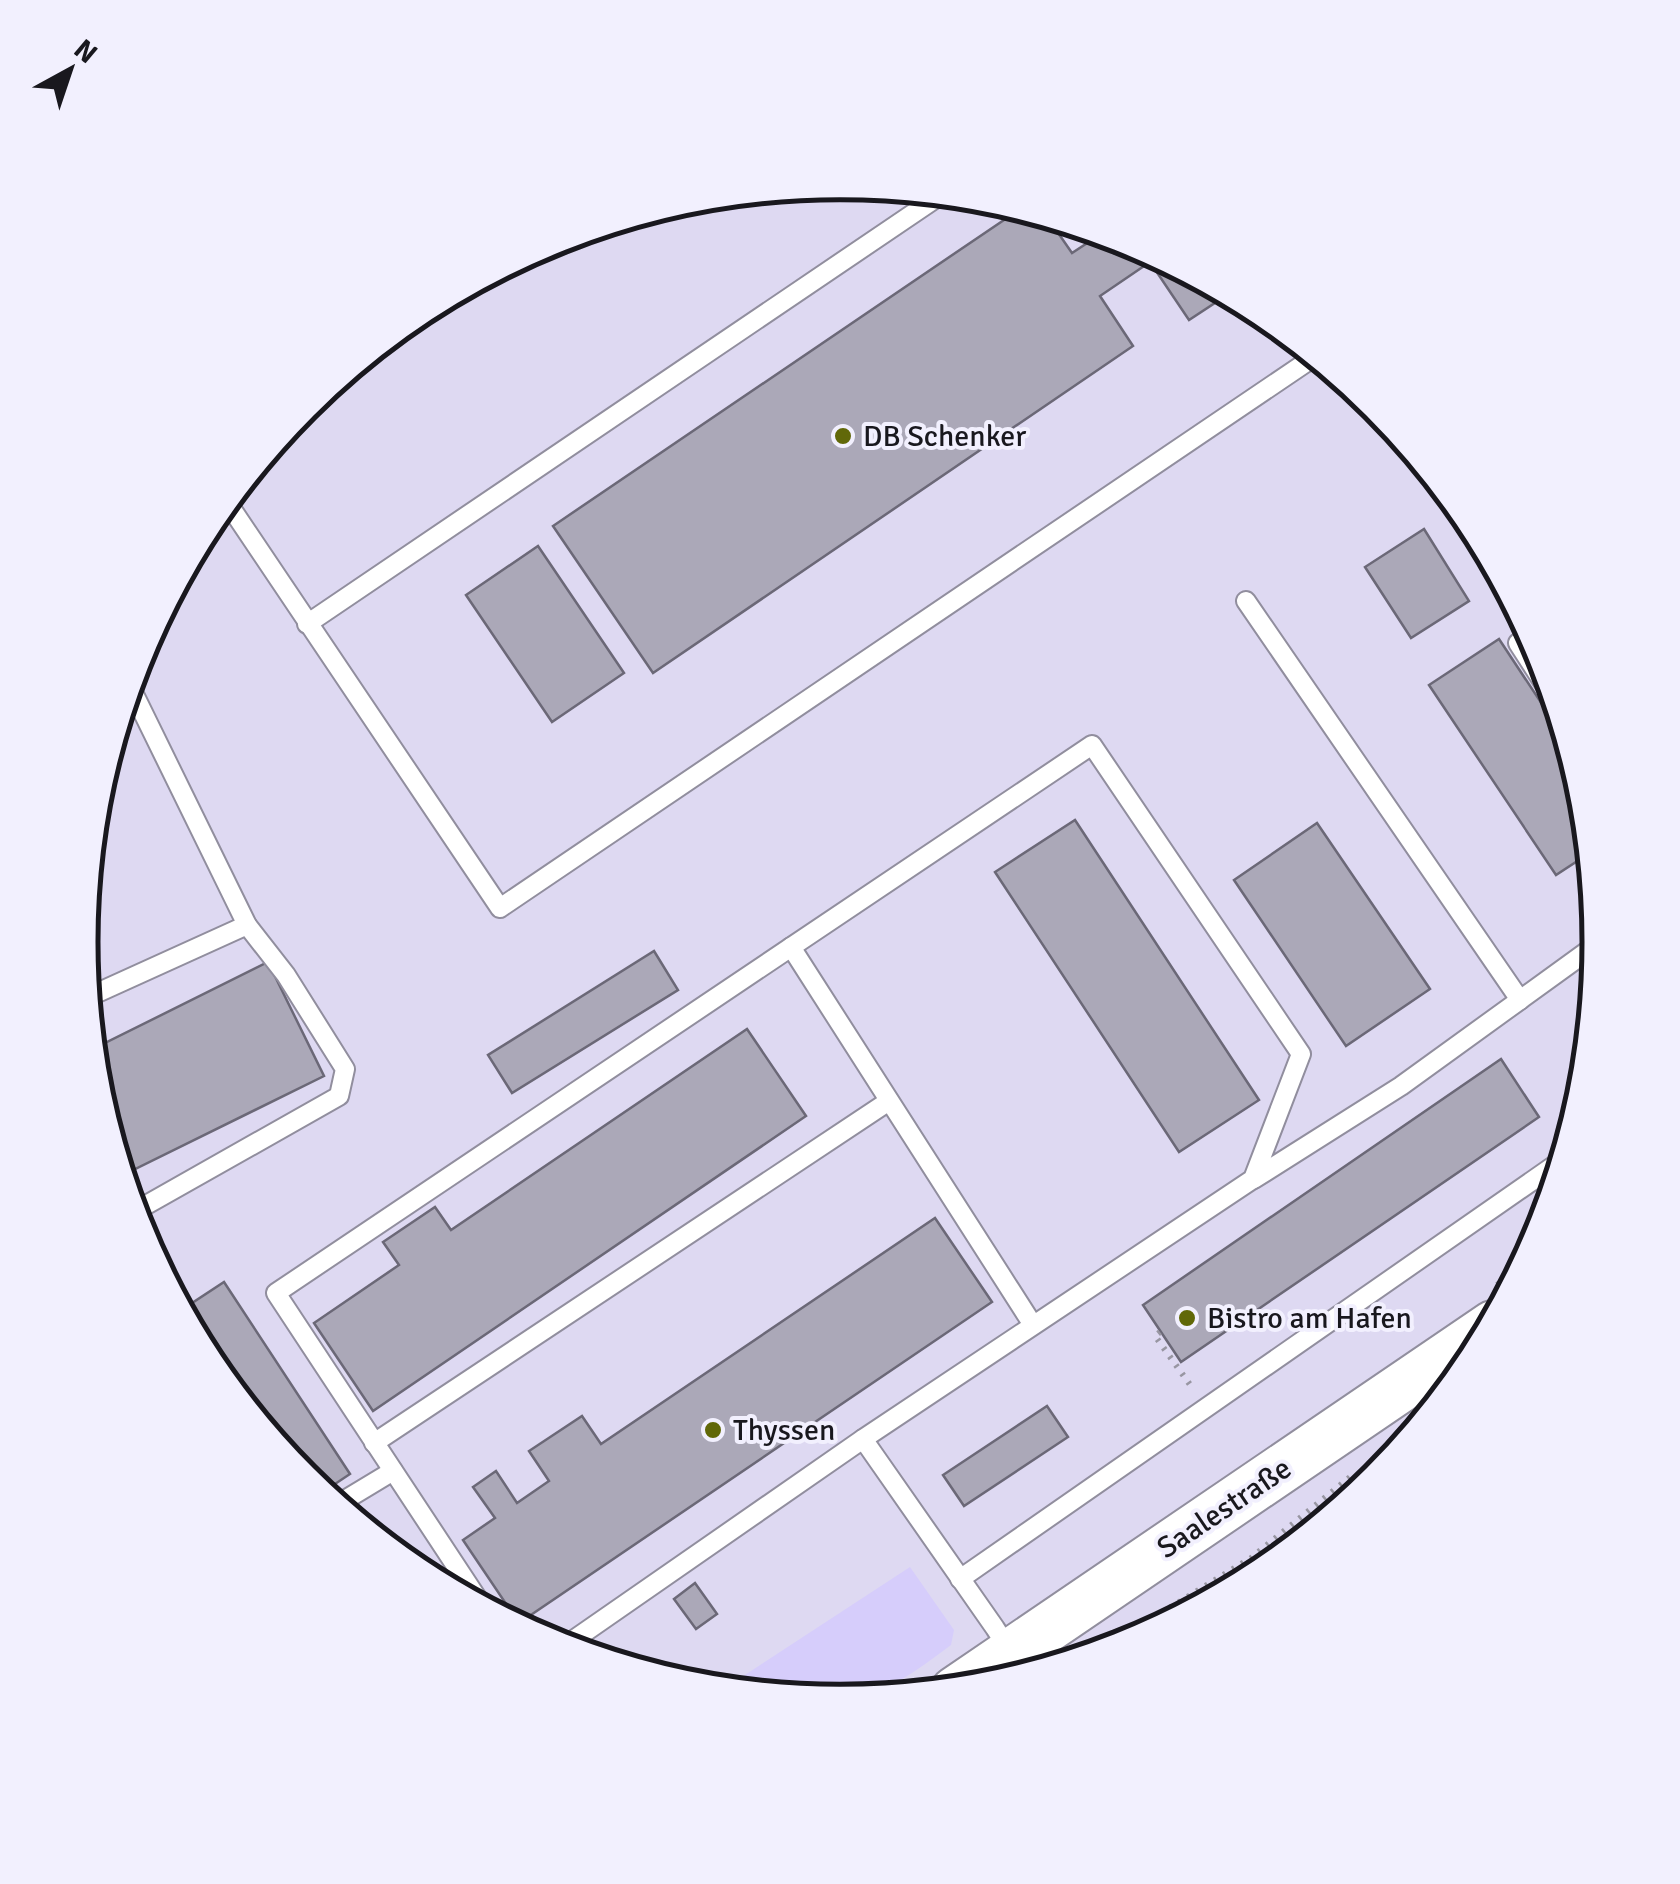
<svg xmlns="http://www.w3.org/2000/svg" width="1680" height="1884" viewBox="0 0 1680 1884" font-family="Signika,sans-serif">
	<rect width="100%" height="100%" fill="#e5e2f3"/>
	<circle fill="#ded9f2" cx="840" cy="942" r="758"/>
	<path fill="#d6cdfb" d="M910,1567L954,1630L951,1645C917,1670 882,1698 839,1702L722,1690Z"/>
	<g fill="#aba8b8" stroke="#6b6877" stroke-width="2.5">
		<polygon points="1023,207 1045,214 1072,253 1104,232 1131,240 1230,293 1189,320 1150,262 1100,296 1133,346 653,673 553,526"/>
		<polygon points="1424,529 1469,601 1411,638 1365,567"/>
		<polygon points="538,546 624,673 552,722 466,595"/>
		<polygon points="1499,639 1571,748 1585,794 1591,852 1556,875 1429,685"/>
		<polygon points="1075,820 1259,1100 1179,1152 995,872"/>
		<polygon points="1317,823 1430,989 1346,1046 1234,880"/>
		<polygon points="654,951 678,990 512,1093 488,1055"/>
		<polygon points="268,962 324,1076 121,1176 95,1090 91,1050"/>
		<polygon points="747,1029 806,1116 373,1411 314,1323 399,1265 383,1242 435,1207 451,1230"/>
		<polygon points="1501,1059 1539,1117 1181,1362 1143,1305"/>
		<polygon points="935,1218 992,1302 519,1623 463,1540 495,1518 473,1487 496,1471 517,1503 549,1481 529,1451 582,1416 601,1444"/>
		<polygon points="224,1282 350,1474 320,1494 302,1479 208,1364 180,1311"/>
		<polygon points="1047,1406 1068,1437 964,1506 943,1475"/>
		<polygon points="695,1583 717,1614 696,1629 674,1599"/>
	</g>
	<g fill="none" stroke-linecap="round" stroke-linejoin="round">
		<g stroke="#918e9e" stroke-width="22">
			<g id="service">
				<polyline points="225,499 500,908 1317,355"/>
				<polyline points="1246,601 1520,1000"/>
				<polyline points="307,624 945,192"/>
				<polyline points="1518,643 1558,705"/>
				<polyline points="791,947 1033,1325"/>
				<polyline points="86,998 247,925 128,682"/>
				<polyline points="1254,1179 1401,1086 1600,942"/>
				<polyline points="132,1213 339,1096 345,1069 286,975 247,925"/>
				<polyline points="374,1443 889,1101"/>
				<polyline points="335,1506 393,1471"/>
				<polyline points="960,1579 1565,1158"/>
				<polyline points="485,1610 276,1293 1092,745 1301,1054 1253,1179 863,1439 995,1628 1011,1653 1021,1677"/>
				<polyline points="562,1648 863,1439"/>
			</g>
		</g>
		<g stroke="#918e9e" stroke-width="52">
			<polyline id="secondary" points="955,1691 1493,1325"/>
		</g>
		<g stroke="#9896a2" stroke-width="6" stroke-dasharray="2.5 8" stroke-linecap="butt">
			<polyline points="1497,1285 1525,1266"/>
			<polyline points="1160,1332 1155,1336 1191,1386"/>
			<polyline points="1089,1657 1251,1558 1355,1473"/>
			<polyline points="889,1697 918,1682"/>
		</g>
		<use href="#service" stroke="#fff" stroke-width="18"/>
		<use href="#secondary" stroke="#fff" stroke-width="48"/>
	</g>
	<g fill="#616809" stroke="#f2f0fe" stroke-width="4">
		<circle cx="843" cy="436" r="10"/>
		<circle cx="1187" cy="1318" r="10"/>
		<circle cx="713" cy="1430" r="10"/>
	</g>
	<g text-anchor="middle" stroke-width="8" stroke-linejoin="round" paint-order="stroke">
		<g font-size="30" fill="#19181e" stroke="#f2f0fe" text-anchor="start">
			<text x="863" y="446">DB Schenker</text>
			<text x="1207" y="1328">Bistro am Hafen</text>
			<text x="733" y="1440">Thyssen</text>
		</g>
		<g font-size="30" fill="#19181e" stroke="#f2f0fe">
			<text transform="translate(1224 1508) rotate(-34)" y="10">Saalestraße</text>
		</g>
	</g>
	<path d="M0 0H1680V1884H0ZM98 942a742 742 0 1 1 1484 0a742 742 0 1 1-1484 0Z" fill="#f2f0fe" fill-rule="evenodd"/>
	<path fill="none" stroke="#19181e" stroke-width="5" d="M98 942a742 742 0 1 1 1484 0a742 742 0 1 1-1484 0Z"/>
	<g transform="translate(70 70) rotate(40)" stroke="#f2f0fe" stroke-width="8" paint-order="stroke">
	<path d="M0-8L18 38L0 25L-18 38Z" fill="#19181e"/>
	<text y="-15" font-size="28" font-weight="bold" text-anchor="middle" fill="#19181e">N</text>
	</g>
</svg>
